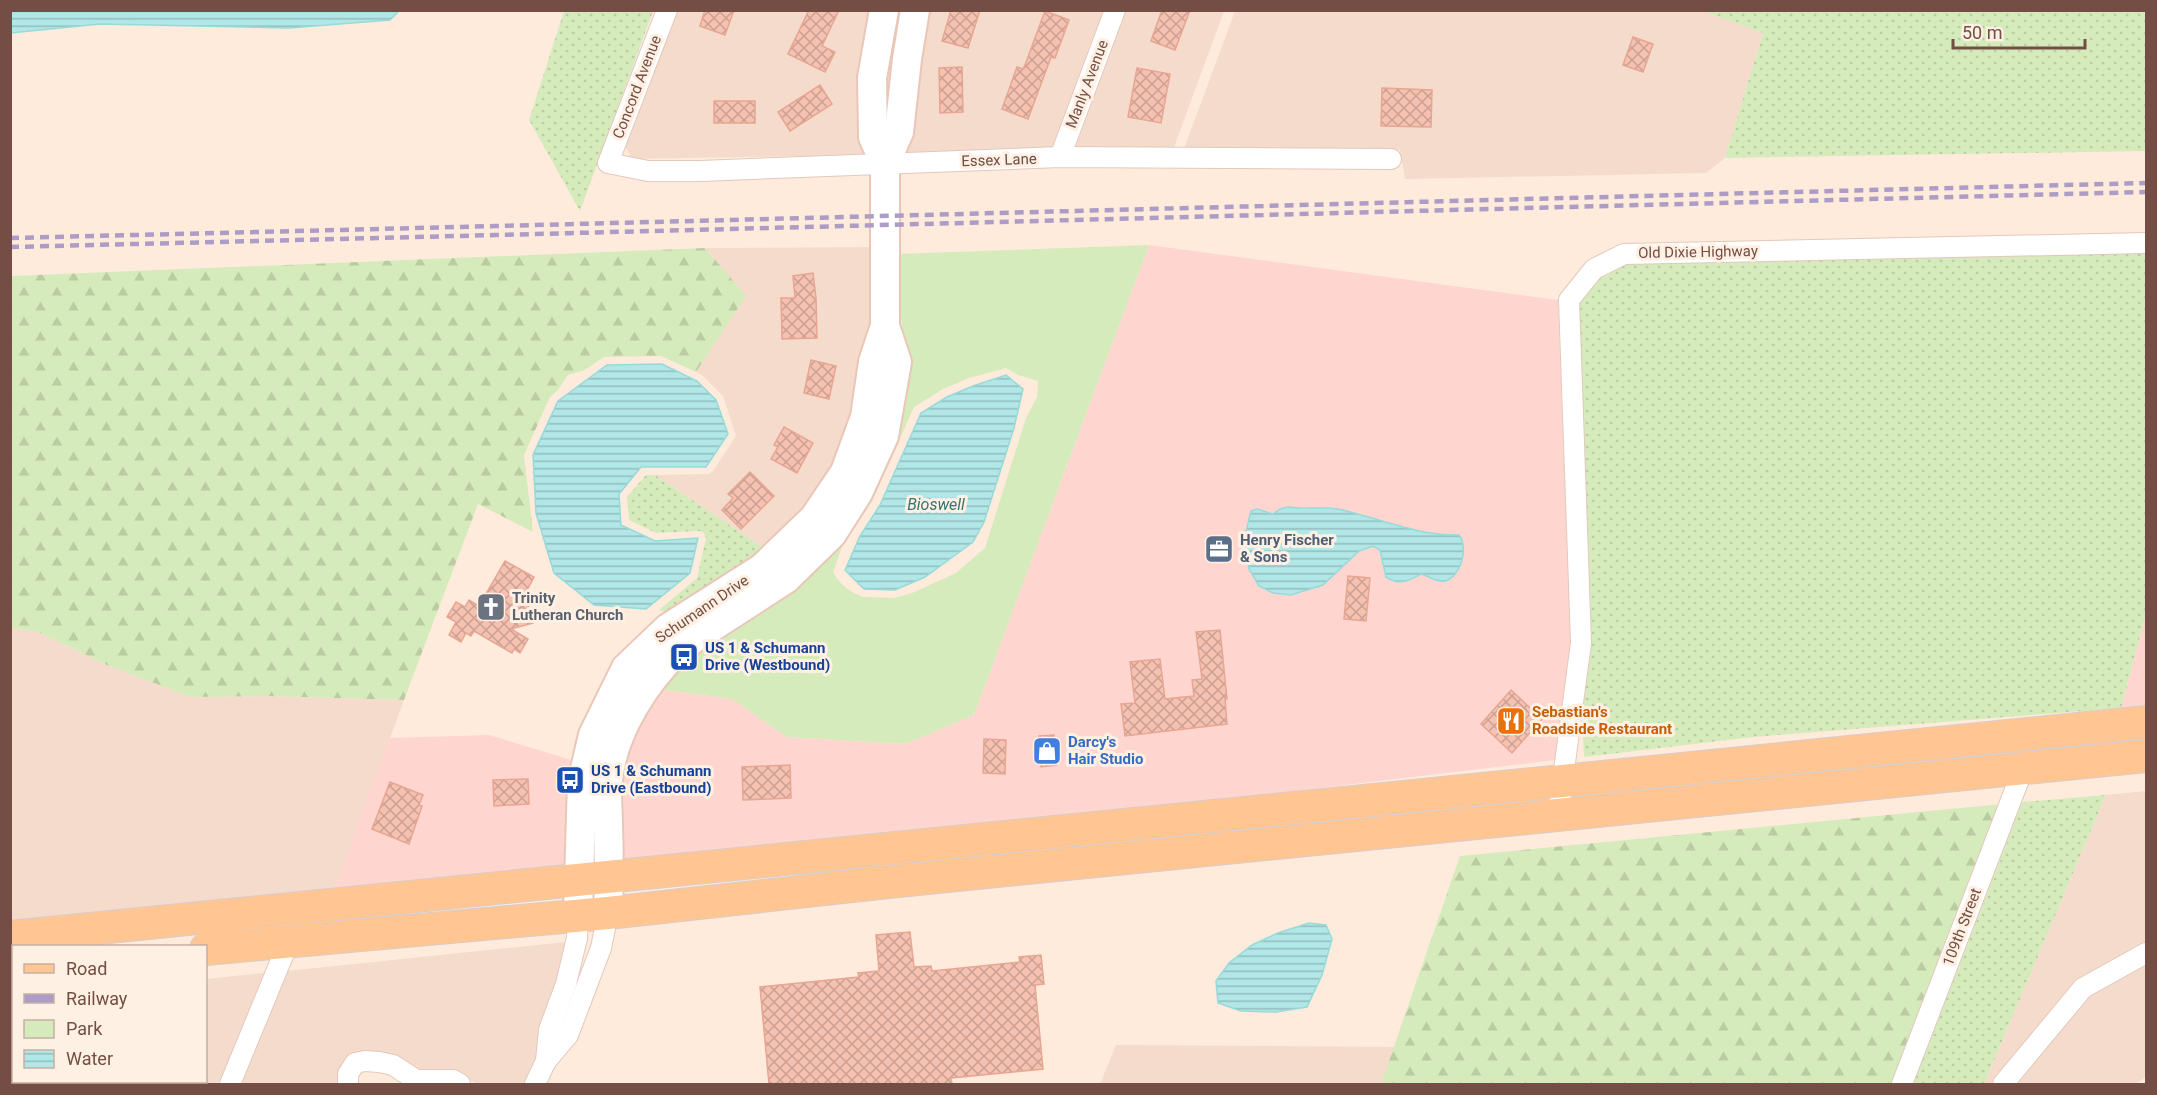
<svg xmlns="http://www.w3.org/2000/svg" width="2157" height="1095" viewBox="0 0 2157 1095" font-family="Roboto,sans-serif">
	<defs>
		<pattern id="grass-dots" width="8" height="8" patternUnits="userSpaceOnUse" patternTransform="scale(1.5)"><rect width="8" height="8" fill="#d6ebbb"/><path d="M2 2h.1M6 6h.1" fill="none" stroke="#bbcba2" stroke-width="1.8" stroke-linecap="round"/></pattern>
		<pattern id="forest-firs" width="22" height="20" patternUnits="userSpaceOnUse" patternTransform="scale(1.5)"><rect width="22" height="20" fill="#d6ebbb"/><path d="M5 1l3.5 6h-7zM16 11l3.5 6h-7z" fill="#bbcba2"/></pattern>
		<pattern id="water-rules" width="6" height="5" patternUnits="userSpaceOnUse" patternTransform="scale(1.5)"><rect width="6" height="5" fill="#b1e7e7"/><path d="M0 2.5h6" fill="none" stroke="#95bdbd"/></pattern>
		<pattern id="building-cross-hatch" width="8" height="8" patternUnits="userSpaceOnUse" patternTransform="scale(1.5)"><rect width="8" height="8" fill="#f5c2b2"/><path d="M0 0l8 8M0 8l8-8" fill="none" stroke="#cba092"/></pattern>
	</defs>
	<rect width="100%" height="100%" fill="#feebdc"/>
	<g fill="#f5dbcb">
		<polygon points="1703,10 1763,33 1725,158 1706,173 1405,179 1400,150 1184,149 1235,11"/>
		<polygon points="670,11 1224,11 1173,150 632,159 622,141"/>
		<polygon points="875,247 876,274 864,382 835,474 768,551 655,475 709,474 713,471 736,436 723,396 703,376 696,372 745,296 705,248"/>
		<polygon points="11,628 36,631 107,665 191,697 267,696 404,700 334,890 11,922"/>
		<polygon points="2146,791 2146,1077 2136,1084 1984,1084 2106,795"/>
		<polygon points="566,942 538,1053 523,1084 477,1084 458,1073 420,1071 416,1067 352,1054 346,1058 339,1069 338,1084 241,1084 287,971"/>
		<polygon points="264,973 219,1084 11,1084 10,1021 13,1013 14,1082 206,1082 206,979"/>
		<polygon points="1116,1045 1394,1047 1381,1084 1100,1084"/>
	</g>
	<g fill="#ffd6cf" fill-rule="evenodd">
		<path d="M1149,245L1558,300L1571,642L1555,760L1101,814L619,862L618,781L627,741L658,689L732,699L787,737L905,744L974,715ZM1288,507L1296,508H1318L1367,517L1385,523L1426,533L1445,536L1451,535L1440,582L1421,574L1406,582L1400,583L1390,580L1386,576L1380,550L1373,546L1359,551L1323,585L1304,592L1291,595L1259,586L1249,569L1245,546V535L1251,511L1257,509L1273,514L1280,509Z"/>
		<polygon points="2146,614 2146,710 2120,713 2121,708"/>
		<polygon points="489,735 575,761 568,867 334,890 389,738"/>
	</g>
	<g fill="url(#grass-dots)">
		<polygon points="564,11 653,11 580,211 529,120"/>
		<polygon points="1703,11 2146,11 2146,151 1725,158 1763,33"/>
		<polygon points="2146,252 2146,614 2121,708 1753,737 1584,757 1582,714 1592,644 1579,304 1601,276 1627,263"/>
		<polygon points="646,475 655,475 768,551 667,612 659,610 697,578 706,538 704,533 699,531 656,533 629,520 627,497"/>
		<polygon points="2106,795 1984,1084 1913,1084 2023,802"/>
	</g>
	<g fill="url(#forest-firs)">
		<polygon points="705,248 746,296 696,372 661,356 604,357 585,370 568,375 558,390 550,397 524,455 533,532 478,504 404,700 267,696 191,697 107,665 36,631 11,628 11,276"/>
		<polygon points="2023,802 1913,1084 1381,1084 1460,856"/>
	</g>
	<path fill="#d6ebbb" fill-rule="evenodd" d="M1149,245L974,715L905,744L787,737L732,699L658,689L688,654L806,573L903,340L896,254ZM1006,368L1018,375L1038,381L1037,397L1026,418L985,548L956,573L912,593L895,598L864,597C852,594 839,584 833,572L842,547L872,501L914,407L943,389L969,378Z"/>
	<g fill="url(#water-rules)" stroke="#96dada" stroke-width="1.5">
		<polygon points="10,11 11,10 399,11 390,20 289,28 100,24 11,33"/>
		<polygon points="662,364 697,381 716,400 728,434 706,467 641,467 619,494 621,525 655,541 698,538 690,573 646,609 594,605 554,573 536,513 533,455 558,401 607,365"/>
		<polygon points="1006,375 1023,389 1014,428 984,522 973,542 925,577 895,590 864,589 845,570 860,536 880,505 921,413 947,397 973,386"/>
		<path d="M1288,507C1304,510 1322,506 1338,509C1379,518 1418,536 1459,535C1469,547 1461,577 1445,581C1438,583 1429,576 1421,574C1408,581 1400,586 1386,577L1380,550L1373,546L1359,551L1323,585L1291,595L1273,593L1259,586L1249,569L1245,546V535L1251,511L1257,509L1273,514L1280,509Z"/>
		<polygon points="1309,923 1326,925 1332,939 1322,975 1307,1007 1276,1012 1241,1011 1218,1003 1216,981 1229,963 1252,945 1278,933"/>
	</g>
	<g fill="url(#building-cross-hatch)" stroke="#e8a592" stroke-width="1.5">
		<polygon points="705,10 734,10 725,35 700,26"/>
		<polygon points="809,10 839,10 822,46 835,52 825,72 788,54"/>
		<polygon points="951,10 980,10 968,48 942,41"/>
		<polygon points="1162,10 1190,10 1175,50 1151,41"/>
		<polygon points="1045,11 1069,20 1055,58 1051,57 1028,119 1002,109 1017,67 1023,69 1025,65 1027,65 1025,65"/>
		<polygon points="1633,37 1653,44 1643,72 1623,65"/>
		<polygon points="962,67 963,112 940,113 939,68"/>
		<polygon points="1137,68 1170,74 1161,123 1128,117"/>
		<polygon points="820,85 832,104 790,131 778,112"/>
		<polygon points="1382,88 1432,90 1431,127 1381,126"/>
		<rect x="714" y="101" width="41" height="22"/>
		<polygon points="813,273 816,298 817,338 782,339 781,298 795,298 793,276"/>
		<polygon points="811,360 836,366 829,399 804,393"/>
		<polygon points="784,427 813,443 797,473 771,459 778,447 774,445"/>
		<polygon points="750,472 774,496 741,529 722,510 733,498 728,494"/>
		<polygon points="505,561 534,577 525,594 533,623 511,629 528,639 520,653 514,649 512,653 474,631 471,636 466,633 461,642 449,635 456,622 447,617 456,602 465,607 469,600 479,606"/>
		<polygon points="1348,576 1370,578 1366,621 1344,619"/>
		<polygon points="1220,630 1227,699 1225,699 1227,724 1125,736 1121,704 1135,703 1130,662 1160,659 1165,699 1194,696 1192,680 1202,679 1196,632"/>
		<polygon points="1511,690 1542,719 1512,753 1481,724"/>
		<polygon points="1054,735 1056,765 1041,767 1039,736"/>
		<polygon points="984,739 1006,740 1005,774 983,773"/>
		<polygon points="790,765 791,798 743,800 742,767"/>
		<polygon points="528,779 529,804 494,806 493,780"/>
		<polygon points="390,782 423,795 419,805 422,806 409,844 372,829"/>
		<polygon points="910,932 914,967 931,966 932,971 1020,962 1019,957 1041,955 1044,984 1035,985 1043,1069 951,1078 952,1084 769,1084 760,987 859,977 858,973 879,971 876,935"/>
	</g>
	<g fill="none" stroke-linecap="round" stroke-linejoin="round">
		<g stroke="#e3c8bc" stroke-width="22">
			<g id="street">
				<polyline points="667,10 608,163 648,171 700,171 1060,157 1391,159"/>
				<polyline points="1060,157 1115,10"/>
				<polyline points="1558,815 1581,643 1569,300 1594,269 1624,254 2146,243"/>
				<polyline points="10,992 14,985"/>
				<polyline points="546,1061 549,1030 566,984 577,938 578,914"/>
				<polyline points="230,1084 289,941"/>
				<polyline points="348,1084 348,1074 355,1063 365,1061 379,1062 393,1065 416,1080 453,1080 460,1084"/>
				<polyline points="535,1084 546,1061 568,1035 601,948 608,913"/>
				<polyline points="1902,1084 2023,769"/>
				<polyline points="2003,1084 2083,988 2146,953"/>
			</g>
		</g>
		<g stroke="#e9c7b8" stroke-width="32">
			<g id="secondary">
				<polyline points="885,164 899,132 907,59 915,10"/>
				<path d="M608,913C609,883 609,854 608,825C608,810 606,793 608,779C614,729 645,682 681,647L786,579L832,534L858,493L884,436L897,362L885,326"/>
				<polyline points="578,914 582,782 593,735 626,668 668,628 762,568 814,518 845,472 865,417 873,362 885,326 885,164 873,137 872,78 884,10"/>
			</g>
		</g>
		<g stroke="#d8cdcb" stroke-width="34">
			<g id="primary">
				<path d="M10,937C723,868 1434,793 2146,722"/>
				<polyline points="206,949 608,913 898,881 2146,756"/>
				<polyline points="10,969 14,968"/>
			</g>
		</g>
		<use href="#street" stroke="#fff" stroke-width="20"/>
		<use href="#secondary" stroke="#fff" stroke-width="28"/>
		<use href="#primary" stroke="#ffc592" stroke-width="32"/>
		<g stroke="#ac9cc6" stroke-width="4.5" stroke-dasharray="9 6" stroke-linecap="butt">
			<path d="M10,238C723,221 1434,201 2146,183"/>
			<path d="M10,247C723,230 1434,210 2146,192"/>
		</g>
	</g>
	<defs>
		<g id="office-square" transform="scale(1.5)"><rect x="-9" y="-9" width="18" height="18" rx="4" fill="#5c6f8a" stroke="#fff0e4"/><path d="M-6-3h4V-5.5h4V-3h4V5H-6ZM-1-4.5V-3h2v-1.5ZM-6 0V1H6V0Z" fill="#fff"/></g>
		<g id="church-square" transform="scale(1.5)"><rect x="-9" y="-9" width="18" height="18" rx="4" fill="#6b7280" stroke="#fff0e4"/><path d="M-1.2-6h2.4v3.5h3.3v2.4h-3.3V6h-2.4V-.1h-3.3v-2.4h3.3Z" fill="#fff"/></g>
		<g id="bus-square" transform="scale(1.5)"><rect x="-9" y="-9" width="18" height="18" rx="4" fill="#1a4fb4" stroke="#fff0e4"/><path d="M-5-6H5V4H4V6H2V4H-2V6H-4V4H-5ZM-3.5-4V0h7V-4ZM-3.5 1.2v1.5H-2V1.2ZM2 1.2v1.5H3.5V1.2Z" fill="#fff"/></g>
		<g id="restaurant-square" transform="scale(1.5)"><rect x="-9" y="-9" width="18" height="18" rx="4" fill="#e8710a" stroke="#fff0e4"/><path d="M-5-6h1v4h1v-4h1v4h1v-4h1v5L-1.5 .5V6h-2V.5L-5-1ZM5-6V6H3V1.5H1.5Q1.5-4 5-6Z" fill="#fff"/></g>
		<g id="shop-square" transform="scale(1.5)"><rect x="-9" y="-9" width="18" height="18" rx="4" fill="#3f7fe0" stroke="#fff0e4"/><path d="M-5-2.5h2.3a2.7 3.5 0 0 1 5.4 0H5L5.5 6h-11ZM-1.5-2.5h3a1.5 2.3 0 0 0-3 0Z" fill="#fff"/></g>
	</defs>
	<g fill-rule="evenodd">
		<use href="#office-square" x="1219" y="549"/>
		<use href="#church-square" x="491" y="607"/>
		<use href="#bus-square" x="684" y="657"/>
		<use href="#restaurant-square" x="1511" y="721"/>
		<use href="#shop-square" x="1047" y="751"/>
		<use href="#bus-square" x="570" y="780"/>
	</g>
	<g text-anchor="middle" stroke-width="6" stroke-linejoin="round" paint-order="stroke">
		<g font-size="15" fill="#744e44" stroke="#fff0e4">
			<text transform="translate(1087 84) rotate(-69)" y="5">Manly Avenue</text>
			<text transform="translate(637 87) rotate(-69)" y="5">Concord Avenue</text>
			<text transform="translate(999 160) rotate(-2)" y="5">Essex Lane</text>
			<text transform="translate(1698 252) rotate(-1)" y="5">Old Dixie Highway</text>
			<text transform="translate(702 609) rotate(-34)" y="5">Schumann Drive</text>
			<text transform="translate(1962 927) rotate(-69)" y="5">109th Street</text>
		</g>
		<g font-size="15" font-weight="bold" fill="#4e5e75" stroke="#fff0e4" text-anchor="start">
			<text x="1240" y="545">Henry Fischer<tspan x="1240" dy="17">&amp; Sons</tspan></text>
		</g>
		<g font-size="15" font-weight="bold" fill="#5b616d" stroke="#fff0e4" text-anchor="start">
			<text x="512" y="603">Trinity<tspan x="512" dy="17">Lutheran Church</tspan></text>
		</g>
		<g font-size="15" font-weight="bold" fill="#164399" stroke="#fff0e4" text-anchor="start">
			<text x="705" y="653">US 1 &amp; Schumann<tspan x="705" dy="17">Drive (Westbound)</tspan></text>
			<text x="591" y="776">US 1 &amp; Schumann<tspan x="591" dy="17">Drive (Eastbound)</tspan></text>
		</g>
		<g font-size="15" font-weight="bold" fill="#c56008" stroke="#fff0e4" text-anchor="start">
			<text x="1532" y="717">Sebastian's<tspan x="1532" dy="17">Roadside Restaurant</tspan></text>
		</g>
		<g font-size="15" font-weight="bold" fill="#366cbe" stroke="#fff0e4" text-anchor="start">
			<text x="1068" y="747">Darcy's<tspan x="1068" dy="17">Hair Studio</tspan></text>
		</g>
		<g font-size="16" font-style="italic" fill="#357474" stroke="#fff0e4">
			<text x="936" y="510">Bioswell</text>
		</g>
	</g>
	<rect width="2157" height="1095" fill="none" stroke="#744e44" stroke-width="24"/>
	<rect x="12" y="945" width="195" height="138" fill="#fff0e4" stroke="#c7afa4" stroke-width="1.5"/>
	<rect x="24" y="964" width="30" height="9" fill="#ffc592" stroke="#c7afa4" stroke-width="1.5"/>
	<text x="66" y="975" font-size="18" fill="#744e44">Road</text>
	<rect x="24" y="994" width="30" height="9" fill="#ac9cc6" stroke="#c7afa4" stroke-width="1.5"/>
	<text x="66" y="1005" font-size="18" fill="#744e44">Railway</text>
	<rect x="24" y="1020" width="30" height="18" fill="#d6ebbb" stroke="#c7afa4" stroke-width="1.5"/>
	<text x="66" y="1035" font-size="18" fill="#744e44">Park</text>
	<rect x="24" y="1050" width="30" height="18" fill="url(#water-rules)" stroke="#c7afa4" stroke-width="1.5"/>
	<text x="66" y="1065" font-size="18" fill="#744e44">Water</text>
	<path d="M1953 39v9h132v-9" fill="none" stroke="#744e44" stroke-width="3"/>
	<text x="1962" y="39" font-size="18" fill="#744e44" stroke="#fff0e4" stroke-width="4.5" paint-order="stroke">50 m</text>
</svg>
